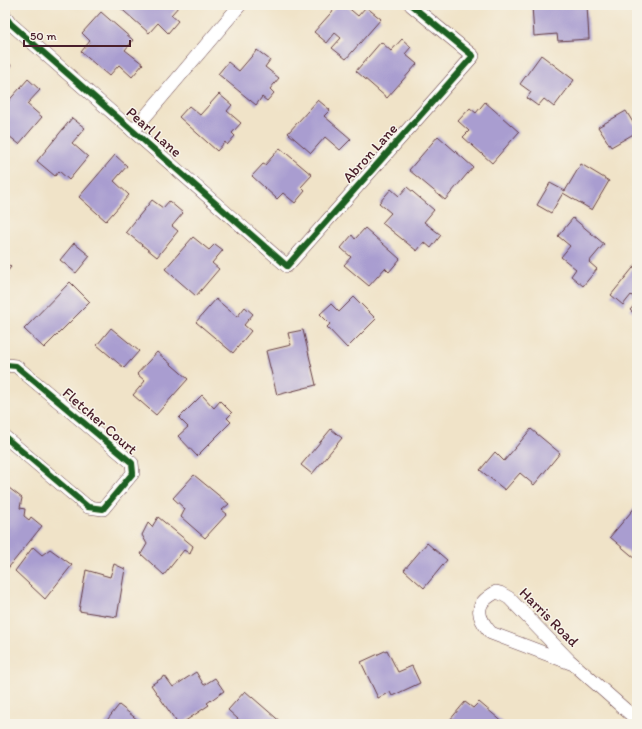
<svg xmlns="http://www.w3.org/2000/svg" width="642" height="729" viewBox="0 0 642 729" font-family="Itim,sans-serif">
	<rect width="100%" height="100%" fill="#f7f3e8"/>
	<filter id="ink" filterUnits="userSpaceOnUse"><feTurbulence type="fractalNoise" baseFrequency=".025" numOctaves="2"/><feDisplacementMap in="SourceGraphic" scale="8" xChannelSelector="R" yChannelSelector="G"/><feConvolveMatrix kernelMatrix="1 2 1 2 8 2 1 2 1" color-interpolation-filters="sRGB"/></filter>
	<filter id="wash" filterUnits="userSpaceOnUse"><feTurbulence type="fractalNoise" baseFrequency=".012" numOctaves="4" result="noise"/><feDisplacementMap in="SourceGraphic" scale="16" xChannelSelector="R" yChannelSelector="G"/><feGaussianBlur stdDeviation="0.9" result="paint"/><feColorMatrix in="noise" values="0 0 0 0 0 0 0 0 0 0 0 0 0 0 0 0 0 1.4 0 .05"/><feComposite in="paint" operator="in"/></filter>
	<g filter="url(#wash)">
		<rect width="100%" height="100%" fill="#f0e3c8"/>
		<g id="blocks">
			<g fill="#a99dd0">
				<polygon points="117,5 180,5 171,15 178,21 168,33 158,23 149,33"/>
				<polygon points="338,5 345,5 358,16 366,7 381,19 346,59 332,48 341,38 335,33 327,43 314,32"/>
				<polygon points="532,5 587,5 589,39 558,41 557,34 534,36"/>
				<polygon points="101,12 133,40 125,50 143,64 132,77 119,65 109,76 81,52 90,41 82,33"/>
				<polygon points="402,39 411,47 405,54 417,64 387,98 356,71 381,42 391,51"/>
				<polygon points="257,50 270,60 265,67 279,78 270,89 274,93 267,101 262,97 256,105 218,74 228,62 239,71"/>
				<polygon points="541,55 574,80 554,107 544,99 538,106 527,98 531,92 520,84"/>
				<polygon points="5,61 11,65 5,73"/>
				<polygon points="28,79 40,90 27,104 42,117 19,144 9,136 5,140 5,105"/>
				<polygon points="219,94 232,105 227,111 241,123 232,133 235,136 227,145 225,142 217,151 179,117 189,106 200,115"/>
				<polygon points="318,100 330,110 324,116 351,139 340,150 325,137 311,153 288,133"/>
				<polygon points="485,102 519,132 492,163 463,137 469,131 458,121 470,108 476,113"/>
				<polygon points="626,111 637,129 637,132 611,147 598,127"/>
				<polygon points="72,118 85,128 72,143 88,157 69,180 59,171 55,176 37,161"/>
				<polygon points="438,136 473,167 445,200 409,170"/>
				<polygon points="280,148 312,175 301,187 305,191 295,203 283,193 277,199 252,176 263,164 265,165"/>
				<polygon points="115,155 127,166 114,181 129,195 106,221 79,197"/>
				<polygon points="581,164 609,181 592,210 563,193 551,213 537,205 550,183 565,191"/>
				<polygon points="407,187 434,210 424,222 441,235 431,248 424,242 417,251 382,223 391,213 379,203 391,189 399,196"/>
				<polygon points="152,200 163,208 169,201 183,213 172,226 178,231 157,257 126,232"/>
				<polygon points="573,218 604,244 589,262 597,269 583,286 571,276 576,269 561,257 570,246 558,236"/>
				<polygon points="365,228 400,259 389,272 385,268 369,286 344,265 351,257 341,248 352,235 355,239"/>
				<polygon points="193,237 209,250 215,244 223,250 212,263 219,269 196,296 165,269"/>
				<polygon points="74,243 90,256 76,273 60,260"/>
				<polygon points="5,262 11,267 5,274"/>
				<polygon points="637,263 637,301 631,295 623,305 611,295"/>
				<polygon points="70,282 90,302 44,348 24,329"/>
				<polygon points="354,297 376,319 347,348 327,327 330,324 320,314 331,304 339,312"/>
				<polygon points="216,299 237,317 245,307 253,314 244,325 251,331 233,353 196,322"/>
				<polygon points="637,302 637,316 630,310"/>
				<polygon points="111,328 139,351 124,368 97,345"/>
				<polygon points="303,330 316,385 277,395 266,351 291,345 288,333"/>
				<polygon points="157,352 188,379 156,415 133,395 145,381 137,374"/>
				<polygon points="202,395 214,408 220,401 232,413 227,418 231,422 197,456 178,436 188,427 179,418"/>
				<polygon points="331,429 342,438 312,474 301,465"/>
				<polygon points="531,429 560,453 534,485 520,473 505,490 480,470 495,452 504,461"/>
				<polygon points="194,475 229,504 222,510 227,514 205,538 181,517 185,509 173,498"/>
				<polygon points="9,488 22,498 20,508 25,509 24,516 29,520 31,517 42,526 5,572 5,493"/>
				<polygon points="637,505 637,560 610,537"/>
				<polygon points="158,517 193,546 190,554 184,550 164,575 141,554 147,544 142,535 148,523 152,527"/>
				<polygon points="427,543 447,560 424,588 404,570"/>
				<polygon points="33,547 42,555 50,549 72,565 45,599 15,571"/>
				<polygon points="114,564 125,569 117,617 79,611 86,570 110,577"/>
				<polygon points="387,650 398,672 412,666 420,683 392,696 390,692 378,698 361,662"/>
				<polygon points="196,672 204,685 215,678 224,691 207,703 209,705 181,724 178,724 151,685 165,676 173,687"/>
				<polygon points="245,691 283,724 236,724 239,720 228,710"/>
				<polygon points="465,702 473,708 479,702 505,724 452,724 449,721"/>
				<polygon points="119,705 143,724 104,724"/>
			</g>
		</g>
	</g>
	<g filter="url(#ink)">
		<use href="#blocks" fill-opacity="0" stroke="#633c43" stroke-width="1"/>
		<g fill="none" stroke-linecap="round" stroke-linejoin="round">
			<g stroke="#633c43" stroke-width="14">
				<g id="street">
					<polyline points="5,16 11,24 287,266 473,56 411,5"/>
					<polyline points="133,131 240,5"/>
					<polyline points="5,366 6,365 16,366 132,463 133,473 103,509 88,507 5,437"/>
					<path d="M573,664L491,633C485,626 476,615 481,605C483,600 491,595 496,592L500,593L509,598L569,660L637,720"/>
				</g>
			</g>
			<use href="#street" stroke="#fff" stroke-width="13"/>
			<g stroke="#f7f3e8" stroke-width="8">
				<g id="cycleway">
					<polyline points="5,16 11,24 287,266 473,56 411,5"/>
					<polyline points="5,366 6,365 16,366 132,463 133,473 103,509 88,507 5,437"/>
				</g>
			</g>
			<use href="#cycleway" stroke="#1b5e20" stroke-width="6"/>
		</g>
	</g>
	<g text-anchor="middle" stroke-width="3" stroke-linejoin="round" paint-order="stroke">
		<g font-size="15" fill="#4a1f2b" stroke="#f7f3e8">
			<text transform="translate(154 132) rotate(41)" y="5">Pearl Lane</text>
			<text transform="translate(370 153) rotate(-48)" y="5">Abron Lane</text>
			<text transform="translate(100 421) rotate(41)" y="5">Fletcher Court</text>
			<text transform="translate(549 617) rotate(45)" y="5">Harris Road</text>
		</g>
	</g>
	<rect width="642" height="729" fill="none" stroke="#f7f3e8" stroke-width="20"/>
	<path d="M24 40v6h106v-6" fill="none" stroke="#4a1f2b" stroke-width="2"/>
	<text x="30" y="40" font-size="12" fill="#4a1f2b" stroke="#f7f3e8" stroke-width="3" paint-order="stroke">50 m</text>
</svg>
